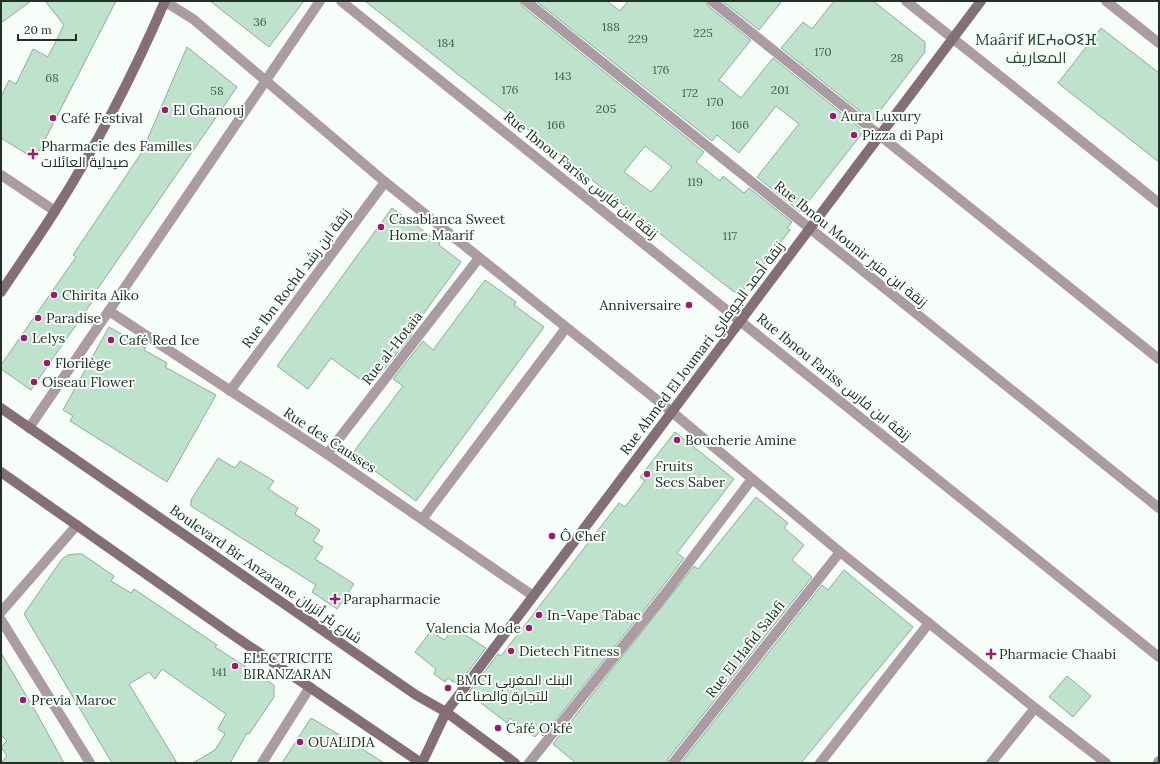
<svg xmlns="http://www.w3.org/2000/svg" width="1160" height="764" viewBox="0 0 1160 764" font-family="Lora,Cairo,'Noto Sans Tifinagh',serif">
	<rect width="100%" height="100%" fill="#f7fef9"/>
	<g fill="#bfe2cc" stroke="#8bad98" fill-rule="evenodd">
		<polygon points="1,1 31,1 1,23"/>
		<polygon points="45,1 116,1 35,159 1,138 1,97 9,80 16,84 33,49 48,57 64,25"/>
		<polygon points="210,1 304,1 269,47"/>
		<path d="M365,1H520L522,6L704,152L696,162L720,181L723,176L744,193L749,188L792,222L787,228L790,230L742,292H734ZM645,146L672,167L651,192L624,172Z"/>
		<polygon points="536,1 607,1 620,11 628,1 706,1 708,6 751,40 719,80 741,98 773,58 864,131 800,212 757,177 799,124 776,106 739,153 717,135 712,141"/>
		<polygon points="722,1 782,1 759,30"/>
		<polygon points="834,1 873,1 925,42 925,52 872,121 781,48 803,22 812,29"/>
		<polygon points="1101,28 1159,73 1159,162 1058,83"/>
		<polygon points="187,47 237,87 94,294 94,299 31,390 1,369 1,365 76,257 73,255 142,152"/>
		<polygon points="392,208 440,243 439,245 461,262 411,331 413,333 382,372 376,368 365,383 331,358 308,389 277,366"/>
		<polygon points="485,280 516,302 514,305 544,327 416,501 352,454 403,386 393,379 423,341 433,350"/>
		<polygon points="109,327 146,348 144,350 167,363 165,367 216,395 167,482 70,421 73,416 63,410"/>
		<polygon points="675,432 734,479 677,553 684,558 660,590 543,736 539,732 535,737 510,718 507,723 468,693 498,654 501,656 619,503 625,507 645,481 640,477"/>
		<polygon points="218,458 235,468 240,461 274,481 268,489 298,508 295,514 320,530 313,541 323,547 315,559 354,584 337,609 312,592 316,585 191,506 191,500"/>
		<polygon points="756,497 788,523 784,528 804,545 792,560 812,577 668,759 667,763 576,763 553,744 694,566 698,569"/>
		<polygon points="76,554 82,554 114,576 111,581 131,593 134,589 217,645 215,647 274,685 274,697 249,734 247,733 230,763 193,763 215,750 225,734 218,729 226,714 162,669 155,679 149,672 129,684 177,763 112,763 24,614 62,559 68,555"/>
		<polygon points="844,570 913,627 801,763 681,763 822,585 828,590"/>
		<polygon points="454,628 486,648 458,685 448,678 445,682 434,674 436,669 415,652 431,631 444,640"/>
		<polygon points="1,653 37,714 64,763 1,763 7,756 1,747 7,741 1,735"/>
		<polygon points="1067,676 1091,696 1073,717 1049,697"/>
		<polygon points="311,718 353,743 384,763 282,763"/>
	</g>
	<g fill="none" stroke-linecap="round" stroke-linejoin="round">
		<g stroke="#ab9ba3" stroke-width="10">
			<polyline points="164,1 193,19 385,182 672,412 840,552 1035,708 1106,763"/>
			<polyline points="341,1 1159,657"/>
			<polyline points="526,1 1159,508"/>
			<polyline points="712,1 1159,359"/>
			<polyline points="906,1 1159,203"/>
			<polyline points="1106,1 1159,43"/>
			<polyline points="1,175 55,211"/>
			<polyline points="109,311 327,454 532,595"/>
			<polyline points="230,391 385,182"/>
			<polyline points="29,428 320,1"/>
			<polyline points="327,454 479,258"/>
			<polyline points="423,518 566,328"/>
			<polyline points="1,612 77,525"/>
			<polyline points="1,620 90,763"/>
			<polyline points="262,763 310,687"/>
			<polyline points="529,763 665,594 752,479"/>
			<polyline points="673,763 840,552"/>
			<polyline points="820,763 929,623"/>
			<polyline points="991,763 1035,708"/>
			<polyline points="1158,763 1159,761"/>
		</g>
		<g stroke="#846e78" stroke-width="10">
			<path d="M1,292C19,265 38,238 55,211C97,145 134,73 165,1"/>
			<polyline points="1,408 416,695 446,712 515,763"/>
			<polyline points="1,472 227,631 421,763"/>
			<polyline points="422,763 446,712 981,1"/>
		</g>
	</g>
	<g fill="#9c1b6e" stroke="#f7fef9" stroke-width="1.5">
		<circle cx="165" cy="110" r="4"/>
		<circle cx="833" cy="116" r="4"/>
		<circle cx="53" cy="118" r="4"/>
		<circle cx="854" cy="135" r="4"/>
		<path d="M31 148h4v4h4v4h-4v4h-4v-4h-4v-4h4z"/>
		<circle cx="381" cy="227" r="4"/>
		<circle cx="54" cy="295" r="4"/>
		<circle cx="689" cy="305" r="4"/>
		<circle cx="38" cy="318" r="4"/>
		<circle cx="24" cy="338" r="4"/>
		<circle cx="111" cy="340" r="4"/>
		<circle cx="47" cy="363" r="4"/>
		<circle cx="34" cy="382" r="4"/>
		<circle cx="677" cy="440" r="4"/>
		<circle cx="647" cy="474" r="4"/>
		<circle cx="552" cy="536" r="4"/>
		<path d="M333 593h4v4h4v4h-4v4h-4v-4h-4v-4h4z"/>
		<circle cx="539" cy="615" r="4"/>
		<circle cx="529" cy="628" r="4"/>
		<circle cx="511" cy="651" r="4"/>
		<path d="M989 648h4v4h4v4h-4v4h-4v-4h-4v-4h4z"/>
		<circle cx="235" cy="666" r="4"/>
		<circle cx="448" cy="688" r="4"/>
		<circle cx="23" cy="700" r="4"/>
		<circle cx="498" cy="728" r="4"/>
		<circle cx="300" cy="742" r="4"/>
	</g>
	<g text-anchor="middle" stroke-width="4" stroke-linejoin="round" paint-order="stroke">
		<g font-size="12" fill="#495c51">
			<text x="260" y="26">36</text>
			<text x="611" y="31">188</text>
			<text x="703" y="37">225</text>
			<text x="638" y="43">229</text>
			<text x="446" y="47">184</text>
			<text x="823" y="56">170</text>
			<text x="897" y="62">28</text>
			<text x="661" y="74">176</text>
			<text x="563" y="80">143</text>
			<text x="52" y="82">68</text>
			<text x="510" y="94">176</text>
			<text x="780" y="94">201</text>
			<text x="217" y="95">58</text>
			<text x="690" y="97">172</text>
			<text x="715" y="106">170</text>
			<text x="606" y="113">205</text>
			<text x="556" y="129">166</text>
			<text x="740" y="129">166</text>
			<text x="695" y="186">119</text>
			<text x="730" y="240">117</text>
			<text x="219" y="676">141</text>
		</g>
		<g font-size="14" fill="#223028" stroke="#f7fef9" text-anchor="start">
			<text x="173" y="115">El Ghanouj</text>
			<text x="841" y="121">Aura Luxury</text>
			<text x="61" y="123">Café Festival</text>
			<text x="862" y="140">Pizza di Papi</text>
			<text x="41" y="151">Pharmacie des Familles<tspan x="41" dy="16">صيدلية العائلات</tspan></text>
			<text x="389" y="224">Casablanca Sweet<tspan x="389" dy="16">Home Maarif</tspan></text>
			<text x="62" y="300">Chirita Aiko</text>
			<text x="681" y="310" text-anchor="end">Anniversaire</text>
			<text x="46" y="323">Paradise</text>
			<text x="32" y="343">Lelys</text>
			<text x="119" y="345">Café Red Ice</text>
			<text x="55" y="368">Florilège</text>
			<text x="42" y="387">Oiseau Flower</text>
			<text x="685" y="445">Boucherie Amine</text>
			<text x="655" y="471">Fruits<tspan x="655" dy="16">Secs Saber</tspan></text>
			<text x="560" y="541">Ô Chef</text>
			<text x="343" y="604">Parapharmacie</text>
			<text x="547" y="620">In-Vape Tabac</text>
			<text x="521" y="633" text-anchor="end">Valencia Mode</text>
			<text x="519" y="656">Dietech Fitness</text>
			<text x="999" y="659">Pharmacie Chaabi</text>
			<text x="243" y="663">ELECTRICITE<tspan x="243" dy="16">BIRANZARAN</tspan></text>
			<text x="456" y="685">BMCI البنك المغربي<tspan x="456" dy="16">للتجارة والصناعة</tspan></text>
			<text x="31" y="705">Previa Maroc</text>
			<text x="506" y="733">Café O'kfé</text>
			<text x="308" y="747">OUALIDIA</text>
		</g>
		<g font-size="14" fill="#223028" stroke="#f7fef9">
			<text transform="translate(581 175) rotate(39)" y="5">Rue Ibnou Fariss زنقة ابن فارس</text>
			<text transform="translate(851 244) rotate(39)" y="5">Rue Ibnou Mounir زنقة ابن منير</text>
			<text transform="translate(296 278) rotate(-53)" y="5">Rue Ibn Rochd زنقة ابن رشد</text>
			<text transform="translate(392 348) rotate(-52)" y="5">Rue al-Hotaia</text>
			<text transform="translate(702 348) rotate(-53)" y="5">Rue Ahmed El Joumari زنقة أحمد الجوماري</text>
			<text transform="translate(834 377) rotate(39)" y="5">Rue Ibnou Fariss زنقة ابن فارس</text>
			<text transform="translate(330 440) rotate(33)" y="5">Rue des Causses</text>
			<text transform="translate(266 574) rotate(35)" y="5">Boulevard Bir Anzarane شارع بئر أنزران</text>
			<text transform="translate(745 649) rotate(-52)" y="5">Rue El Hafid Salafi</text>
		</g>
		<g font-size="16" fill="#294736" stroke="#f7fef9">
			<text x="1036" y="45">Maârif ⵍⵎⵄⴰⵔⵉⴼ<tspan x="1036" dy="18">المعاريف</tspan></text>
		</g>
	</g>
	<rect width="1160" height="764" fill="none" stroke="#223028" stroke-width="4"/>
	<path d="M18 34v6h58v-6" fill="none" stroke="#223028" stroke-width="2"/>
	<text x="24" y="34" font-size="12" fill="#223028" stroke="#f7fef9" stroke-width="3" paint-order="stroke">20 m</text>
</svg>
